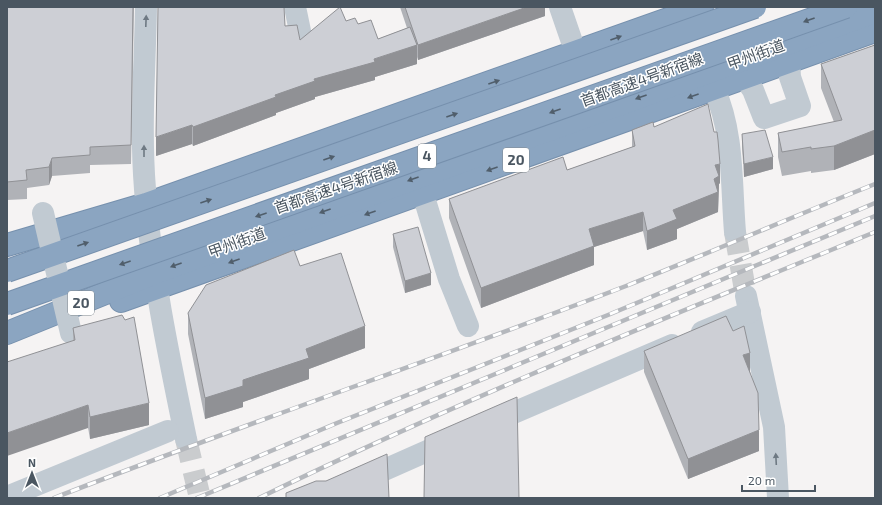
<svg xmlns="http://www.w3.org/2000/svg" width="882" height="505" viewBox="0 0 882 505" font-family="'Exo 2','Noto Sans JP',sans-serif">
	<rect width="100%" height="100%" fill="#f5f3f3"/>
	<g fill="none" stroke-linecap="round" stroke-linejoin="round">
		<g stroke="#caccce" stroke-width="22" stroke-dasharray="22 11" stroke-linecap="butt">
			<polyline points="735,232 746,296"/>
			<polyline points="186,439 200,498"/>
		</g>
		<g stroke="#7690ad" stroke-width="24">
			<g id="highway">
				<polyline points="7,245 146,204 702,7"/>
				<polyline points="121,301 875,31"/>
				<polyline points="7,333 155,273 875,12"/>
			</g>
		</g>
		<g stroke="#c1cad2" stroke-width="22">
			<path d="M146,7C145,67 140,128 145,189C151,272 169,357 186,439"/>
			<polyline points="295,7 300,31"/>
			<polyline points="560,7 571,39"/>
			<polyline points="744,77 753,90 764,118 800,106 790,77 789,61"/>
			<path d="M714,89C734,132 731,184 735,232"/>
			<polyline points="423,194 449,279 468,326"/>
			<polyline points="746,296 774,427 778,498"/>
			<polyline points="702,332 750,312"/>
			<polyline points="490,423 672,345"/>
			<polyline points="7,497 168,431"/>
			<polyline points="321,498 452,440"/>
		</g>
		<use href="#highway" stroke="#8ba5c1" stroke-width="22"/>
		<g stroke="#b5b8bd" stroke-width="4.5">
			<g id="rail">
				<path d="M54,498C244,424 436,359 626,286C709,253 792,217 875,184"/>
				<polyline points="160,498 337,423 608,315 875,203"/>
				<polyline points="197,498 875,216"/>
				<path d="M259,498C460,400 668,317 875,232"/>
			</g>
		</g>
		<use href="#rail" stroke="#fff" stroke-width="3" stroke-dasharray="9" stroke-linecap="butt"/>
		<g stroke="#7690ad" stroke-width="24" stroke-linecap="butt">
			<g id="highway-bridge">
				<polyline points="7,271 755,7"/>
				<polyline points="7,304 846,7"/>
			</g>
		</g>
		<polyline stroke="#c1cad2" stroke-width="22" points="43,213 71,333"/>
		<use href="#highway-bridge" stroke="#8ba5c1" stroke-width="22"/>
	</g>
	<g fill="#b0b2b7">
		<polygon points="7,7 134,7 131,164 90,165 90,173 52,176 49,185 27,188 27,199 7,200"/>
		<polygon points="400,7 545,7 545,16 418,60 417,57 417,64 375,77 375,80 315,97 315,99 276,113 276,115 193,146 192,144 156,156 285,26 300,40 346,21 358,24 378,39 407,28"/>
		<polygon points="875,45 875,154 834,170 811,173 811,171 782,176 778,157 778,133 834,122 821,88 821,64"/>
		<polygon points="654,127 720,183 719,184 718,212 677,229 677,239 647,250 643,231 594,247 594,265 481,308 449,218 449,199 567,170 632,147 632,130"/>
		<polygon points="742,134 773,169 744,177 742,147"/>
		<polygon points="393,234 431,285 405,293 393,247"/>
		<polygon points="300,266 365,348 309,369 309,379 243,402 243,407 205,419 188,334 188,313"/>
		<polygon points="73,328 149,425 90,439 73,341"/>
		<polygon points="644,351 750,371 759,451 688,479 644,372"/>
	</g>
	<g fill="#909195">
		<polygon points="527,7 545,7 545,16 418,60 418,45"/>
		<polygon points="417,45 417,64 375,77 375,80 315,97 315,99 276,113 276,115 193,146 193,127 314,79"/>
		<polygon points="192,125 192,144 156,156 156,137"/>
		<polygon points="875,130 875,154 834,170 834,146"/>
		<polygon points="773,157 773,169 744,177 744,164"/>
		<polygon points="52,158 52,176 49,185 49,167"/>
		<polygon points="720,164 720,183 719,184 718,212 677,229 677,239 647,250 647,231 714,179 715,165"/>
		<polygon points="643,212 643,231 594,247 594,265 481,308 481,288 589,229"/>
		<polygon points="431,273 431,285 405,293 405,281"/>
		<polygon points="365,326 365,348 309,369 309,379 243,402 243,407 205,419 205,398 243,380 306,349"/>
		<polygon points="750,353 750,374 743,355"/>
		<polygon points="149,403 149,425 90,439 90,417"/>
		<polygon points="88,405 88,428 7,456 7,433"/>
		<polygon points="759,430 759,451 688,479 688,459"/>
	</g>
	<g fill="#cdcfd5" stroke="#909195">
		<polygon points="7,7 133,7 131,145 90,147 90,155 52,158 49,167 26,170 27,180 7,182"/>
		<polygon points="158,7 284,7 285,26 297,25 300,40 340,7 346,21 355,18 358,24 371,20 378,39 410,27 417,45 374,59 375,62 314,79 315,81 275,95 276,97 193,127 192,125 156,137"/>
		<polygon points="405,7 527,7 418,45"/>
		<polygon points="875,45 875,130 834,146 811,149 811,147 782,152 778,133 842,120 821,64"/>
		<polygon points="708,104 714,132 717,132 718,140 720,164 715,165 719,176 714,179 718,192 673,210 677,219 647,231 643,212 589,229 594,246 481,288 449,199 563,157 567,170 635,146 632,130 653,122 654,127"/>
		<polygon points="765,130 773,157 744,164 742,134"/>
		<polygon points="418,227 431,273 405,281 393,234"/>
		<polygon points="294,250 300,266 341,253 365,326 306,349 309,358 243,380 243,386 205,398 188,313 206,285"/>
		<polygon points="122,315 125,320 134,317 149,403 90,417 88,405 7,433 7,362 75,340 73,328"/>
		<polygon points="726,316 733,331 744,326 750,353 743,355 758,393 759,430 688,459 644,351"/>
		<polygon points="517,397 519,498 424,498 425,437"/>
		<polygon points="387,454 389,498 286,498 286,493 316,481 326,481"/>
	</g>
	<defs><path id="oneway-solid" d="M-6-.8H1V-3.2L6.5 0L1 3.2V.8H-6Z"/></defs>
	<g fill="#505e6b">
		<use href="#oneway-solid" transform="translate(809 20) rotate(160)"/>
		<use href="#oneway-solid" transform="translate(616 38) rotate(-20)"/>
		<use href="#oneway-solid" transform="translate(494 82) rotate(-19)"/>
		<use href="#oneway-solid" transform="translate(693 96) rotate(160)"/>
		<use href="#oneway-solid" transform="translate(641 97) rotate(160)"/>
		<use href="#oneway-solid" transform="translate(555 111) rotate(160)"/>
		<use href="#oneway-solid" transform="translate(452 115) rotate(-19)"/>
		<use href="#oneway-solid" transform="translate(329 158) rotate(-19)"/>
		<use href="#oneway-solid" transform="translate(492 169) rotate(160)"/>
		<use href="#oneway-solid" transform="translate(413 179) rotate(160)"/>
		<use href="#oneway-solid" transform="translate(206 201) rotate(-19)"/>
		<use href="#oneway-solid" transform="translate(325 211) rotate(160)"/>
		<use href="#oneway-solid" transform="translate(370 213) rotate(160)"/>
		<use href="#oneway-solid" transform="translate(261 215) rotate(161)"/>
		<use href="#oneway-solid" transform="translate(83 244) rotate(-19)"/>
		<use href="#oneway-solid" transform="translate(234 261) rotate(160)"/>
		<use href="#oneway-solid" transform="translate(125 263) rotate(161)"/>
		<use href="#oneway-solid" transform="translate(176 265) rotate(160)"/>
	</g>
	<g fill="#6e7983">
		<use href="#oneway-solid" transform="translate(146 21) rotate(-88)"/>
		<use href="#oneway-solid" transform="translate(144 151) rotate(-90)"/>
		<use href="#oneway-solid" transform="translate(776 459) rotate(-93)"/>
	</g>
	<g text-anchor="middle" stroke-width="3" stroke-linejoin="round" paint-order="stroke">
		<g fill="#fff" stroke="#808990" stroke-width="1">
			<rect x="418" y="144" width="18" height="24" rx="3"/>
			<rect x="503" y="148" width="26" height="24" rx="3"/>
			<rect x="68" y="291" width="26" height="24" rx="3"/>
		</g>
		<g font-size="14" font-weight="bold" fill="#4a5661">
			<text x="427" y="161">4</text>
			<text x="516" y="165">20</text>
			<text x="81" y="308">20</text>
		</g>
		<g font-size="15" fill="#4a5661" stroke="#fff">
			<text transform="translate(756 55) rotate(-20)" y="5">甲州街道</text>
			<text transform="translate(642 80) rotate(-20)" y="5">首都高速4号新宿線</text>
			<text transform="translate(336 188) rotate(-19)" y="5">首都高速4号新宿線</text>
			<text transform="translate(237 243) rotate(-20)" y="5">甲州街道</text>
		</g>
	</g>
	<rect width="882" height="505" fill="none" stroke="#4a5661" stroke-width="16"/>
	<g transform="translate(32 473)" stroke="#ffffff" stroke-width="3" paint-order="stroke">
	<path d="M0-3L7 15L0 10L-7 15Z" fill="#4a5661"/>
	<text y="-6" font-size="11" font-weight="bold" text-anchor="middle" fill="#4a5661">N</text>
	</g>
	<path d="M742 485v6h73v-6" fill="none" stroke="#4a5661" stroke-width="2"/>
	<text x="748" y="485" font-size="12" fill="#4a5661" stroke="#ffffff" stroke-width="3" paint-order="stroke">20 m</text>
</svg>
